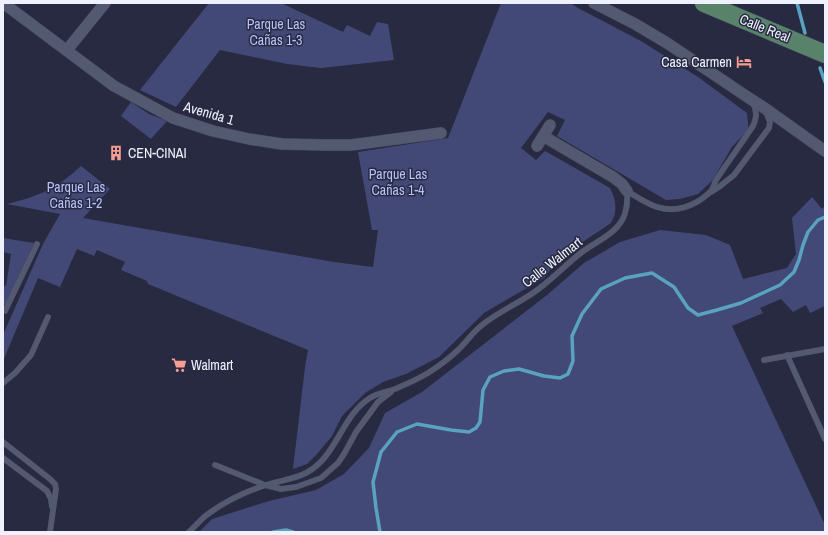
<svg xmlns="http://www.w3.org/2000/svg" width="828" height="535" viewBox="0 0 828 535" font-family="'Archivo Narrow',sans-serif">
	<rect width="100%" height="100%" fill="#272a41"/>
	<g fill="#434976">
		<polygon points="209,3 281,3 343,32 347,25 370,36 377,22 388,24 394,60 321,68 287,64 220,50 176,107 140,90"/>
		<path d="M501,3H571L578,8L641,41L698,77L747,113L748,123V130L732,147L712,181L698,194L680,199L666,200L557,136L565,120L548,112L521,148L536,160L545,151L610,188C616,200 618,211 611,223L560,257L544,278L484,313L439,357L406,374L383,382L365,393L342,416L332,436L317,454L307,464L293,469L305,367L308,350L148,284L147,281L121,270L125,262L97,250L94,256L77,249L60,287L38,278L3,361V335L43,244L60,214L7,204C27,199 47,193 64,180C70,176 75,171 81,166L110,189L83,218L334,262L373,267L378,230H372L358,152L448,138Z"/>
		<polygon points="131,102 149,114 167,121 151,139 121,116"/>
		<polygon points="812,197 822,209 825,206 825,287 824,288 825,291 825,306 810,313 806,305 793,312 781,299 760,308 763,313 732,326 825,525 825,532 199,532 212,519 269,501 316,490 344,474 369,448 385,413 422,392 547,295 584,263 620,242 660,230 706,235 730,245 743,279 787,268 796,254 792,218"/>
		<polygon points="3,238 34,243 7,305 3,304 3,285 6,286 11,254 3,252"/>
	</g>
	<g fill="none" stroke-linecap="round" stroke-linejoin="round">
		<g stroke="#59a2c0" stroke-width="3.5">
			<polyline points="797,3 805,33"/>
			<polyline points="820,68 825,82"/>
			<polyline points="273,532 286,530 293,532"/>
			<polyline points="380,532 376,508 373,482 381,452 397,432 417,424 451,430 469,432 476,428 480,422 483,390 490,377 504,371 519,369 544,376 560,378 568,374 573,361 572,336 582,314 601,289 625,278 652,273 674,287 688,308 698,315 717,310 741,303 780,285 794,272 799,260 803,245 808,232 818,220 825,217"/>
		</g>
		<g stroke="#46485b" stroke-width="6">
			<g id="lane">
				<path d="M627,191C637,197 647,204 657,207C676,213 695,206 709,193C713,190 714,184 716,180C728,162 741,144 753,126C757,117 757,111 753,103"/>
				<polyline points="711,192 719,187 734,175 769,128 770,122 766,112"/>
				<polyline points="5,311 37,244"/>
				<polyline points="787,355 825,439"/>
				<polyline points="764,360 825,349"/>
				<polyline points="3,383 15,373 31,355 48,317"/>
				<polyline points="3,442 50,479 55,484 56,489 50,532"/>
				<polyline points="3,458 47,491 51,499 52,507"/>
				<polyline points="215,465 265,485 281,489 296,487 310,482 321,478 338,463 344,454 356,432 378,402 391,392"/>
				<path d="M189,532C194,527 199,522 204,517C222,503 244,492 266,485C279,481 294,479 306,473C337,457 341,416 370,398C377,393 387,392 395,389C407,384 418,379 428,373C439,366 450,358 459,349C467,341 473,332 482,325C498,312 517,304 533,293C551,281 565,265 582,252C594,243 609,237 618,226C627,216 628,204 627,191"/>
			</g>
		</g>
		<g stroke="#46485b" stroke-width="12">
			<g id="street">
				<polyline points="3,3 114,86 173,118 213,131 249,139 282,144 325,145 351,145 441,133"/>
				<polyline points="594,3 635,24 667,43 752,100 763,107 825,151"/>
				<polyline points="67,50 105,3"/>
				<polyline points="543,136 613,177 622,184 627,191"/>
				<polyline points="537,146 550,125"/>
			</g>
		</g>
		<g stroke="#46485b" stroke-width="19">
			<polyline id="primary" points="704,3 825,54"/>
		</g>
		<use href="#lane" stroke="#545972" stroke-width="5.5"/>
		<use href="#street" stroke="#545972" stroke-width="11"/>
		<use href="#primary" stroke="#58836a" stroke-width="18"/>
	</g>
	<defs>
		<g id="hotel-bare" transform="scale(1.2)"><path d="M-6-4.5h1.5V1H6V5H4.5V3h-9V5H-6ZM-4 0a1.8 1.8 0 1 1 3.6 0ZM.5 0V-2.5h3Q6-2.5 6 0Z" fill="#f59c93" stroke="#272a41" stroke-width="2.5" paint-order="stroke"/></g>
		<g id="building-bare" transform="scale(1.2)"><path d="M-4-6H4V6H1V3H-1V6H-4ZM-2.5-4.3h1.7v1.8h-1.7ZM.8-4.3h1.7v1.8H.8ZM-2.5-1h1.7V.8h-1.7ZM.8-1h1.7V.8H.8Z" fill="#f59c93" stroke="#272a41" stroke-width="2.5" paint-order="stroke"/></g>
		<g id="supermarket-bare" transform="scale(1.2)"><path d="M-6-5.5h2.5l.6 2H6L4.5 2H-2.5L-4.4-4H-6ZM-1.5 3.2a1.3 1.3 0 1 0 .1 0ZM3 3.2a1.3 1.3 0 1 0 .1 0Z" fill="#f59c93" stroke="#272a41" stroke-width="2.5" paint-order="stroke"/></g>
	</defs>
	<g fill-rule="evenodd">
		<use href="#hotel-bare" x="744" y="62"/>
		<use href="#building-bare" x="116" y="153"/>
		<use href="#supermarket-bare" x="179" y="365"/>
	</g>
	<g text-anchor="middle" stroke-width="3" stroke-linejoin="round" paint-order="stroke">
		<g font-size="14" fill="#b7c1fa" stroke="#272a41">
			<text x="276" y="29">Parque Las<tspan x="276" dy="16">Cañas 1-3</tspan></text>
			<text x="398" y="179">Parque Las<tspan x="398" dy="16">Cañas 1-4</tspan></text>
			<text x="76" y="192">Parque Las<tspan x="76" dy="16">Cañas 1-2</tspan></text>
		</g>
		<g font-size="14" fill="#eff2fe" stroke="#272a41">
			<text transform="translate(765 28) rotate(22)" y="5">Calle Real</text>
			<text transform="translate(209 113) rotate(16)" y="5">Avenida 1</text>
			<text transform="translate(552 262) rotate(-38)" y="5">Calle Walmart</text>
		</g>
		<g font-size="14" fill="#eff2fe" stroke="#272a41" text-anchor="start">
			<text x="732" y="67" text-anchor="end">Casa Carmen</text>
			<text x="128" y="158">CEN-CINAI</text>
			<text x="191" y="370">Walmart</text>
		</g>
	</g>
	<rect width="828" height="535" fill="none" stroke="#eff2fe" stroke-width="8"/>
</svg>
